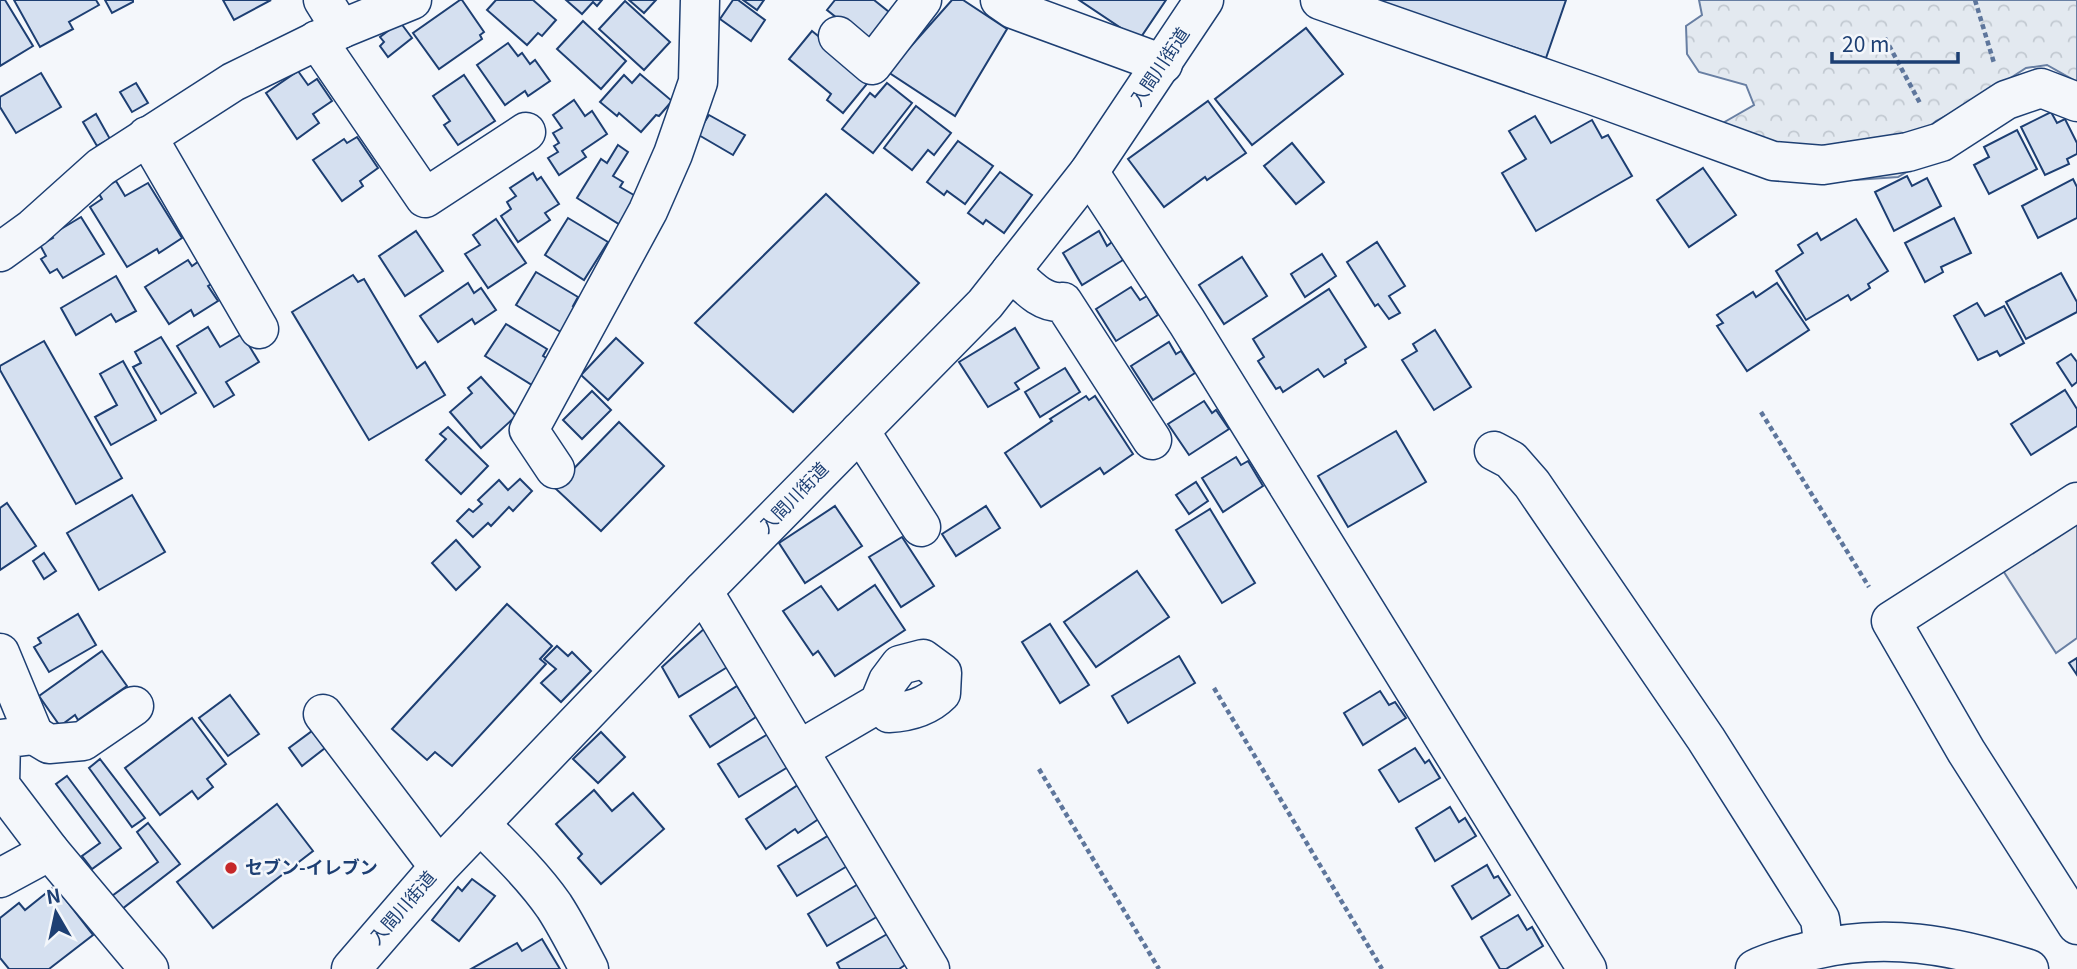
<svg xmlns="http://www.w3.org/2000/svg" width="2077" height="969" viewBox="0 0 2077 969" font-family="Georgia,'Noto Sans JP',serif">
	<defs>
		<pattern id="forest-crowns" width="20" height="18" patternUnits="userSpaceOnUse" patternTransform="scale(1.75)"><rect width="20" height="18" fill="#e3e9f0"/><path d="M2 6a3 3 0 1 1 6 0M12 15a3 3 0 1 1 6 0" fill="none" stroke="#c2c9d1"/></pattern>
	</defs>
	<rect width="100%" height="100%" fill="#f4f7fb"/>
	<polygon fill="url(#forest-crowns)" stroke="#687fa3" stroke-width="2" points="1699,0 2077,0 2077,82 2047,65 2026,68 1978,99 1936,121 1922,133 1927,160 1898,177 1855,180 1798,179 1721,124 1754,105 1746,85 1699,72 1687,54 1686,26 1702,15"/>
	<polygon fill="#e3e8f0" stroke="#687fa3" stroke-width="2" points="2077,519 2077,638 2056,653 2002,569"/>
	<g fill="#d5e0f0" stroke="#1d3f73" stroke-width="2">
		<polygon points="0,0 5,0 33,46 0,66"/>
		<polygon points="14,0 96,0 99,5 69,22 73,29 40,47"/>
		<polygon points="105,0 133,0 133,2 112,13"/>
		<polygon points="223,0 271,0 234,20"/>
		<polygon points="460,0 462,0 484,32 480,35 482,39 439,69 413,33"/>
		<polygon points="496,0 533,0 556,20 542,36 538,33 527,45 487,10"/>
		<polygon points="566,0 602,0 597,6 593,2 582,14"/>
		<polygon points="629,0 656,0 644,13"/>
		<polygon points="733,0 738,0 765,20 751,41 720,19"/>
		<polygon points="743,0 764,0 757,10"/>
		<polygon points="835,0 874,0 894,16 871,45 827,10"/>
		<polygon points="952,0 963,0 1007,29 955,116 888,72"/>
		<polygon points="1079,0 1166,0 1139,40"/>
		<polygon points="1372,0 1566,0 1546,58"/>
		<polygon points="625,1 670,42 644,70 599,29"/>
		<polygon points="583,21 626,61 601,89 557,49"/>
		<polygon points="400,22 412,38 388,57 380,46 384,42 380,37"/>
		<polygon points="1306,28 1343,74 1252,145 1215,99"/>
		<polygon points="812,31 871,79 843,113 827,100 831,94 789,59"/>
		<polygon points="508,43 518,56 522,53 530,64 535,60 550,81 528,96 525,91 505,105 477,65"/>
		<polygon points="298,71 308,85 317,79 332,101 313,114 319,123 297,139 266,93"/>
		<polygon points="41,73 61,107 16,133 0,107 0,97"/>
		<polygon points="640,74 672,101 659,116 656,115 641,132 619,113 617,116 600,102 624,75 632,83"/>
		<polygon points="464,75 495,121 458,145 444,125 450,121 433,96"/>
		<polygon points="136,83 148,103 132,112 120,92"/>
		<polygon points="887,83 912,103 873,153 842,129 870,93 875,97"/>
		<polygon points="574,100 585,116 592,111 607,134 582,151 586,157 559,175 548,158 558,152 554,146 559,143 553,133 562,128 553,115"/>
		<polygon points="1208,101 1246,153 1207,180 1205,177 1164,207 1128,159"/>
		<polygon points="916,106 951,133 934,155 928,150 912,170 884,148"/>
		<polygon points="2051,112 2057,123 2065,119 2077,143 2077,154 2067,159 2069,164 2045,175 2021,127"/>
		<polygon points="96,114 110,139 97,146 83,122"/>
		<polygon points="709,115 745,135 733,155 697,134"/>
		<polygon points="1535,116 1551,143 1592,120 1602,138 1608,135 1632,176 1536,231 1502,173 1526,159 1509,131"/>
		<polygon points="2017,130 2037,169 1989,194 1974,165 1989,157 1984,147"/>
		<polygon points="357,137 378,168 360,181 363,186 342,201 313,160 344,139 347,143"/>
		<polygon points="958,141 993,166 965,204 947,191 944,195 927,182"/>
		<polygon points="1292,143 1324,182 1296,204 1264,166"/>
		<polygon points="618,145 628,152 613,176 623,182 620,187 639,198 622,226 577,198 601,159 607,163"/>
		<polygon points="1703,168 1736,215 1689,247 1657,200"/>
		<polygon points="1000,172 1032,195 1004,233 986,220 983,224 968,213"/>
		<polygon points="533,173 537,180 541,177 559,204 545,213 550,220 518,242 501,216 511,209 507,202 516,196 510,188"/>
		<polygon points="1907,176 1912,186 1927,178 1941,206 1894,231 1875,192"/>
		<polygon points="2073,179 2077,187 2077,218 2038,238 2022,206"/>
		<polygon points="116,181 125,196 148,183 182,238 159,253 157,249 127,267 90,207 102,199 98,192"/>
		<polygon points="826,194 919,283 793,412 695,323"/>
		<polygon points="81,217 104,254 63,278 57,269 50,273 41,259 46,256 40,245 53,238 51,235"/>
		<polygon points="568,218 608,242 584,280 545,255"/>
		<polygon points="1954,218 1971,253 1941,267 1943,272 1925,282 1905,243"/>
		<polygon points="496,219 526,263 488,288 465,254 480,245 473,235"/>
		<polygon points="1856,219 1888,271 1868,284 1870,288 1851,300 1848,295 1806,320 1776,271 1803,253 1798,245 1817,233 1821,240"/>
		<polygon points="416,231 443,271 405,296 379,256"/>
		<polygon points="1099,231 1107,246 1112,242 1123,260 1082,285 1063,253"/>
		<polygon points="1377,242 1405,286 1389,296 1400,313 1389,319 1378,304 1375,306 1347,262"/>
		<polygon points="1322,254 1336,276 1305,297 1291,274"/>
		<polygon points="1242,257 1267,296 1224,324 1199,285"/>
		<polygon points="202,259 216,281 208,286 218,301 194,316 191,310 169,324 145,287 188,260 192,266"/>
		<polygon points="536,272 578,297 573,306 579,309 564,334 516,305"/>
		<polygon points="2061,273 2077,302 2077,312 2026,339 2006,302"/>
		<polygon points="353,275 358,282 364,279 417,368 425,362 445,395 369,440 292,312"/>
		<polygon points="116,276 136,311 116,322 111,314 76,335 61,308"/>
		<polygon points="468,283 474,293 481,288 496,310 475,324 472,319 438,342 420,316"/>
		<polygon points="1777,283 1809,330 1747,371 1717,326 1723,323 1717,315 1753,292 1756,297"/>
		<polygon points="1131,287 1140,300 1147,296 1158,315 1116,341 1096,309"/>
		<polygon points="1329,289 1366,347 1345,360 1346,363 1324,377 1318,369 1283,392 1280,387 1276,389 1258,361 1264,357 1253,339"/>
		<polygon points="1977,303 1985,316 2004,306 2024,343 2000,356 1997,351 1978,360 1954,316"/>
		<polygon points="506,324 547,349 543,356 548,359 532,385 485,356"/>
		<polygon points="208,327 220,347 242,334 259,362 226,382 234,395 214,407 177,346"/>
		<polygon points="1015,328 1039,368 1015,383 1019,389 988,407 959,362"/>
		<polygon points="1435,330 1471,387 1434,410 1402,360 1417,351 1413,344"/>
		<polygon points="161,337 196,393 161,414 133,367 141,363 135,352"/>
		<polygon points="616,338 643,363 608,400 581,375"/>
		<polygon points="44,341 122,478 76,504 0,370 0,366"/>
		<polygon points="1169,342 1176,354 1181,351 1195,373 1153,400 1131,366"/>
		<polygon points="2071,354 2077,362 2077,382 2072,386 2057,363"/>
		<polygon points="123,361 156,420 111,445 95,417 117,405 100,374"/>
		<polygon points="1065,368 1080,392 1040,417 1025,392"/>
		<polygon points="481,377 516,416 481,448 450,412 472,393 468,388"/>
		<polygon points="2065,390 2077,409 2077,426 2031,455 2011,424"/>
		<polygon points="592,391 611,410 582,439 563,420"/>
		<polygon points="1086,396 1089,400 1095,396 1133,454 1104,474 1100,468 1041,507 1005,453 1052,421 1050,419"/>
		<polygon points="1204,401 1212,413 1216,410 1229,429 1189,455 1168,424"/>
		<polygon points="619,422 664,466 601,531 555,488"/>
		<polygon points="448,427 488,466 461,494 426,460 446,439 440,434"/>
		<polygon points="1396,431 1426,482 1348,527 1318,476"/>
		<polygon points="1236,457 1241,465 1248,461 1263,486 1223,512 1202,478"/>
		<polygon points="520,479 532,491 513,511 509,507 491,526 488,523 473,537 457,521 469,509 473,512 482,504 478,500 499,480 508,490"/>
		<polygon points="1196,482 1208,501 1189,514 1176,495"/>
		<polygon points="132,495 165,552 99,590 67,533"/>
		<polygon points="7,503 36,546 0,570 0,508"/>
		<polygon points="835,506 862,546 805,583 779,543"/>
		<polygon points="986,506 1000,528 956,556 942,534"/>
		<polygon points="1210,509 1255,583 1222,603 1176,530"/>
		<polygon points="902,537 934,586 901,607 869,557"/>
		<polygon points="456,540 480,567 456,590 432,563"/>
		<polygon points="44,553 56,571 44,579 33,561"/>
		<polygon points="1137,571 1169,617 1096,667 1064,622"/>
		<polygon points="875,585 905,630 835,676 818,651 813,655 783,611 821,586 838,610"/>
		<polygon points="507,604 552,646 540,659 546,664 452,766 435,752 427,760 392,729"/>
		<polygon points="78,614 96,645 49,672 34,647 41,643 38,638"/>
		<polygon points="1050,624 1089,685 1060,703 1022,642"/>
		<polygon points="706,627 729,666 679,697 662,667"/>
		<polygon points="557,646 568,656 572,652 591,671 561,702 541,683 556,669 544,659"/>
		<polygon points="102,651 127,686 78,720 75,715 60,726 39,696"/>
		<polygon points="1179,656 1195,683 1128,723 1112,696"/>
		<polygon points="2077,658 2077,675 2069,663"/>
		<polygon points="737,686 756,717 710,747 690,716"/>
		<polygon points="1380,691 1389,705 1395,702 1406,718 1363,745 1344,713"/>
		<polygon points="230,695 259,734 228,756 199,718"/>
		<polygon points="192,718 226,764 207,779 213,787 198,799 192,791 160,815 125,768"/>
		<polygon points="312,731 325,748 302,766 289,748"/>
		<polygon points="601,732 625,757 598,783 573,759"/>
		<polygon points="768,734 788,767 739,797 718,764"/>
		<polygon points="1415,748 1425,763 1429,760 1440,778 1399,802 1379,770"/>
		<polygon points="100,759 145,818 132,827 89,768"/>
		<polygon points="67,776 121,848 92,869 82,856 100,843 56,784"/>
		<polygon points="801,783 823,816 798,833 795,829 766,849 746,819"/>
		<polygon points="594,790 612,811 633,793 664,829 601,884 578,858 582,854 556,824"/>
		<polygon points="277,804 313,851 213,928 177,882"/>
		<polygon points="1450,807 1459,822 1465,818 1476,836 1435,861 1416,828"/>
		<polygon points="148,823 180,864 122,909 112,896 158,862 137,832"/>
		<polygon points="831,834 849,865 797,896 778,866"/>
		<polygon points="1487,865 1494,878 1498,876 1510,895 1472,919 1452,886"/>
		<polygon points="472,879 495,896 459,941 432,920 458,887 462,891"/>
		<polygon points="860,883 880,915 827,946 808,914"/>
		<polygon points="55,886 93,935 49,969 9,969 0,958 0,918 19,903 25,910"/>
		<polygon points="1518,915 1527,930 1532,927 1543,946 1506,969 1500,969 1481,937"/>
		<polygon points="889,933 908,963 899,969 840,969 837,963"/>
		<polygon points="542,939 560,969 471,969 517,943 522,951"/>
	</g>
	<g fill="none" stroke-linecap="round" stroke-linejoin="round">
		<g stroke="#1d3f73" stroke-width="41">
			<g id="minor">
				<polyline points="323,0 341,29"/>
				<polyline points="1000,0 1013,9 1163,64"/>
				<polyline points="1320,0 1592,95 1773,161 1823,165 1908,152 1941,142 2006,100 2041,88 2077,102"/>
				<polyline points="838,36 872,65 922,0"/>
				<polyline points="317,40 425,198 526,132"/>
				<polyline points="147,136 259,329"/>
				<polyline points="1089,172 1187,322 1587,969"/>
				<polyline points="0,252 33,228 101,167 233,82 341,29 412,0"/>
				<path d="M1011,271C1026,285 1041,304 1063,302L1152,440"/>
				<polyline points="860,431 921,527"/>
				<polyline points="1494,451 1511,460 1532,484 1706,739 1820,919 1824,947"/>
				<polyline points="555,469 529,430 648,211 673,154 698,82 700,0"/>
				<polyline points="2077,502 1891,621 1966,751 2077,925"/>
				<polyline points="703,591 930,969"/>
				<polyline points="0,653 34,735 1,739 0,785 50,851 149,969"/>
				<polyline points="323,714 439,867"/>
				<polyline points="34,735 49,744 83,741 134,706"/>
				<path d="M799,750L879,703L888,681L900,665L923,659L942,673L941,693C927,707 908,712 889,713L879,703"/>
				<path d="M480,824C506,850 533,876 554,906C567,926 578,948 589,969"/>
				<polyline points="0,878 50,851"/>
				<polyline points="351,969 439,867 703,591 985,304 1089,172 1204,0"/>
				<path d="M1755,969C1771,961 1788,957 1806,952C1884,931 1953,945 2029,969"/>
			</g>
		</g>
		<g stroke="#5e769c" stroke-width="4.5" stroke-dasharray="5 3.5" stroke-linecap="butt">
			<polyline points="1975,0 1994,63"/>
			<polyline points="1885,38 1921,105"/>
			<polyline points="1761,412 1869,587"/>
			<polyline points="1214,688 1382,969"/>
			<polyline points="1039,769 1159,969"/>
		</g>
		<use href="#minor" stroke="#f4f7fb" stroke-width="38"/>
	</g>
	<circle fill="#c62828" stroke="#f4f7fb" stroke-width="2.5" cx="231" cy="868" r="7"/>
	<g text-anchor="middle" stroke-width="5" stroke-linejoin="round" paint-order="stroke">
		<g font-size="18" fill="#1d3f73" stroke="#f4f7fb">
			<text transform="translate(1160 67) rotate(-56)" y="6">入間川街道</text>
			<text transform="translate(794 498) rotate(-46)" y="6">入間川街道</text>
			<text transform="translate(403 908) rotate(-49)" y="6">入間川街道</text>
		</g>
		<g font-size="18" font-weight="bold" fill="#1d3f73" stroke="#f4f7fb" text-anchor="start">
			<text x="245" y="874">セブン-イレブン</text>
		</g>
	</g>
	<g transform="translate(56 913) rotate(351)" stroke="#f4f7fb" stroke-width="5" paint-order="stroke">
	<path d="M0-5L12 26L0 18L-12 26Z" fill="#1d3f73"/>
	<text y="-10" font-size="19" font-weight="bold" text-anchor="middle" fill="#1d3f73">N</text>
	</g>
	<path d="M1832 52v10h126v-10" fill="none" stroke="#1d3f73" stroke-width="3.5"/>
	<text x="1842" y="52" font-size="21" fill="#1d3f73" stroke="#f4f7fb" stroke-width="5" paint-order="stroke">20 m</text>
</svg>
